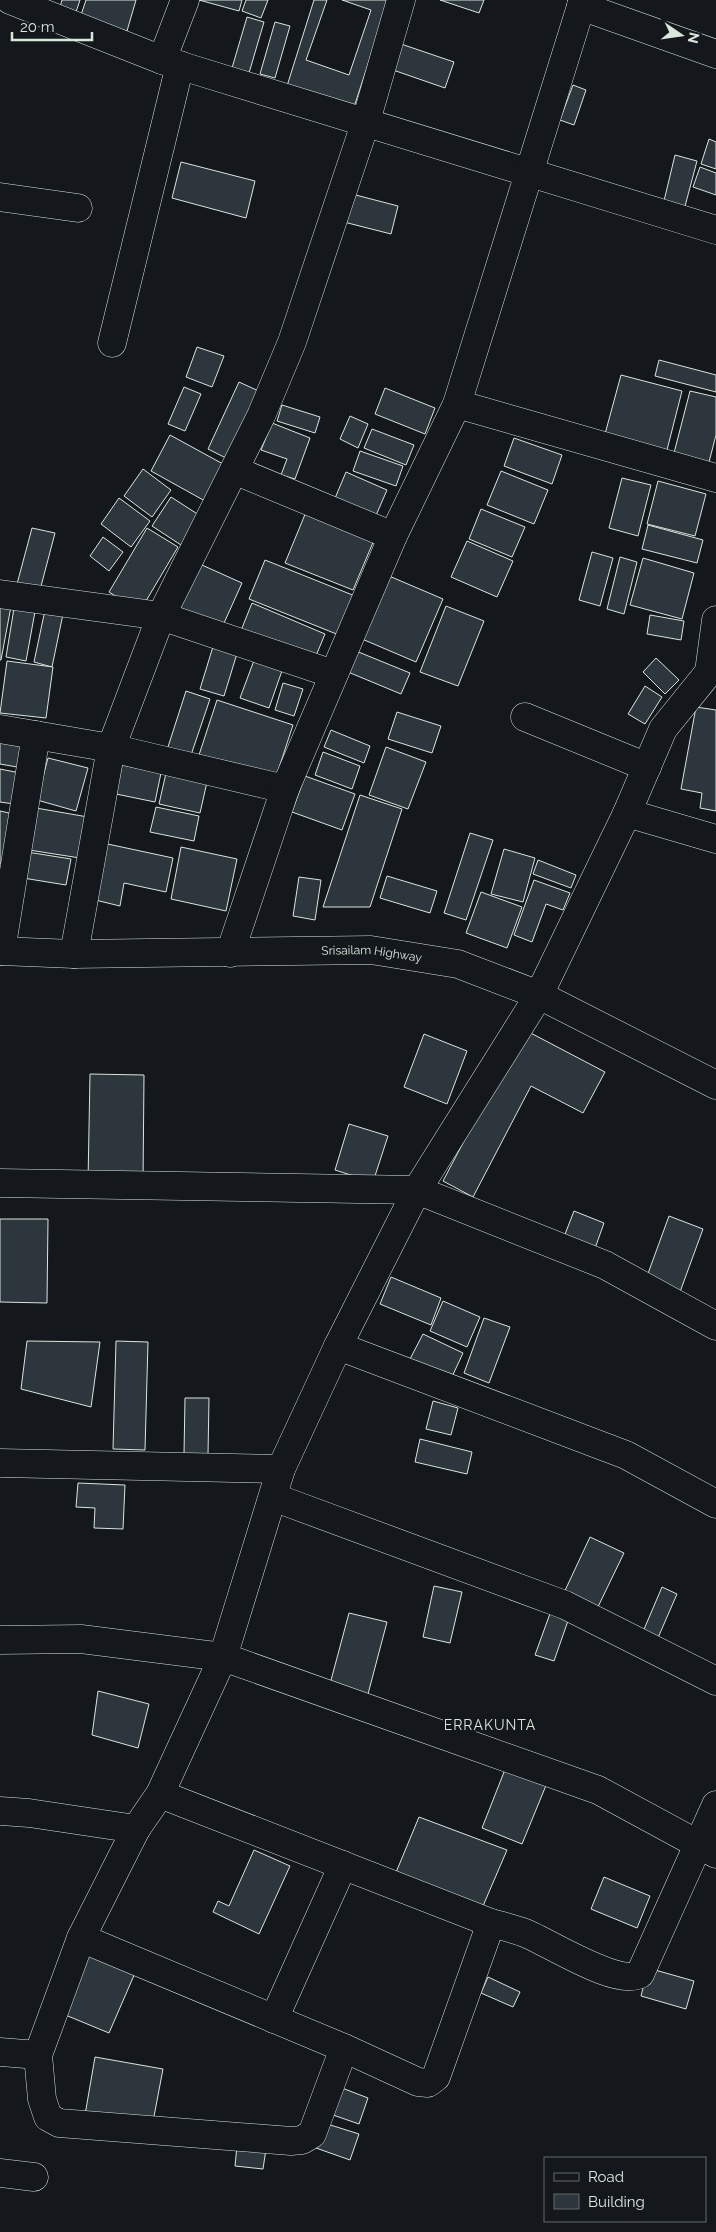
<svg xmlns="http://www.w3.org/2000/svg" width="716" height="2232" viewBox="0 0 716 2232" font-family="Raleway,sans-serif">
	<rect width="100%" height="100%" fill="#14181c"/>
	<g fill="#2c363c" stroke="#d8e6dc">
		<polygon points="62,0 80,0 76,12 60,7"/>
		<polygon points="86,0 136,0 127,31 80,18"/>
		<polygon points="199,0 242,0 239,11"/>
		<polygon points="246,0 268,0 261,18 242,11"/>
		<polygon points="314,0 327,0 306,60 349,75 371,10 342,0 389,0 354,107 287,86"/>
		<polygon points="440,0 484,0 479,13"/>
		<polygon points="247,17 264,22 249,73 232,68"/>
		<polygon points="275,22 290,26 275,78 260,74"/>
		<polygon points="401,44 454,62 445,88 393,70"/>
		<polygon points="573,85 586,90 574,125 560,120"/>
		<polygon points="709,139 716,142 716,169 701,164"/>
		<polygon points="675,155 697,161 684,210 663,205"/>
		<polygon points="181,162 255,181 246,218 172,198"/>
		<polygon points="700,167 716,173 716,195 693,187"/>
		<polygon points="348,193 398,206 391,234 340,221"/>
		<polygon points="197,347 224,356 212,387 186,377"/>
		<polygon points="659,360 716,375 716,392 655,376"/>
		<polygon points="621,375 682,391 667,450 605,434"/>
		<polygon points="239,382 263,393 232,461 208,449"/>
		<polygon points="184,387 201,394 185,431 168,424"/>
		<polygon points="385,388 435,408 425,434 375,414"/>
		<polygon points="690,391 716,397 716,435 709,462 674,453"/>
		<polygon points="282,405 320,417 315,433 277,421"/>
		<polygon points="350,416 368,424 358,448 340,439"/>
		<polygon points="272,423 310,438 295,479 281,475 287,459 261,450"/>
		<polygon points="372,429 414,445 406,465 364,448"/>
		<polygon points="170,435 234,470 214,506 151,471"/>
		<polygon points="514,438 562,455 552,484 504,466"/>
		<polygon points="360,451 403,466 396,486 353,471"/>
		<polygon points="143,469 171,490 152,517 124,496"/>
		<polygon points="501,471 548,490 534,524 487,505"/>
		<polygon points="346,472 387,490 374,520 333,503"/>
		<polygon points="622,478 651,485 638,536 609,528"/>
		<polygon points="658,481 706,494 695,536 647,524"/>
		<polygon points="171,497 199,515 181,545 152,526"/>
		<polygon points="119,498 150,521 131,547 101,524"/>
		<polygon points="481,509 525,527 512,557 469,539"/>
		<polygon points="306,512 374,540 353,590 285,563"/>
		<polygon points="648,525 703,540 697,563 642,549"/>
		<polygon points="32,528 55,533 40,590 17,584"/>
		<polygon points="147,528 178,547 140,611 109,592"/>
		<polygon points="103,537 123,552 109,571 90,556"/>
		<polygon points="467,541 513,561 497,597 451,577"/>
		<polygon points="592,552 613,558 600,606 579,600"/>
		<polygon points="620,557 637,562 624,614 607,609"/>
		<polygon points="643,558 694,573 682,619 630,605"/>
		<polygon points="265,560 355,596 339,635 249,599"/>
		<polygon points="193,561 242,583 220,632 171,610"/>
		<polygon points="389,576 443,599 416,662 362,639"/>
		<polygon points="0,599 12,601 1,660 0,660"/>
		<polygon points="15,602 36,606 26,661 6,657"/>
		<polygon points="252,603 325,634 313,663 240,633"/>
		<polygon points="446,606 484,621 458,686 420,672"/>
		<polygon points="45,610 63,614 52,667 34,662"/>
		<polygon points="650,615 684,621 681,640 647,634"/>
		<polygon points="215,640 239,647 224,696 200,689"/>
		<polygon points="356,651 410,673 401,694 348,672"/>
		<polygon points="256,655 284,665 269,708 240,698"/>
		<polygon points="656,658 679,680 665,694 643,672"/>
		<polygon points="7,661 53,667 46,718 0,713"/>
		<polygon points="283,683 303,689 294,716 275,710"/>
		<polygon points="645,686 662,697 645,724 628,714"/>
		<polygon points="186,691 210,699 190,758 167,750"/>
		<polygon points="217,700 293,725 275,780 199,755"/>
		<polygon points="696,707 716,710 716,811 700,808 702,793 681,789"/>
		<polygon points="397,712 441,726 432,753 388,739"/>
		<polygon points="331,730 370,746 364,763 324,747"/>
		<polygon points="0,740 27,744 23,768 0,764"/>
		<polygon points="386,747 426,762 408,809 369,795"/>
		<polygon points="323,752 360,766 352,789 315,775"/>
		<polygon points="48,758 88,768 76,811 37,800"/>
		<polygon points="122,765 161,773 155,802 116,794"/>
		<polygon points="0,769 20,773 14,804 0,802"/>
		<polygon points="166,773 207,782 200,813 159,804"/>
		<polygon points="305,776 355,794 342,830 292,812"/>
		<polygon points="360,795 402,809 370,907 323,907"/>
		<polygon points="156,807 199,816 194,841 150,832"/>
		<polygon points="36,808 88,817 80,858 29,850"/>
		<polygon points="0,811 14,814 4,864 0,863"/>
		<polygon points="470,833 493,840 466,920 444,913"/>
		<polygon points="103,843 173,858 166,892 124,883 120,906 91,899"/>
		<polygon points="181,847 237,859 226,911 171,899"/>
		<polygon points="504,849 535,858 523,902 491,894"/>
		<polygon points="27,852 71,859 66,885 23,878"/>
		<polygon points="538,860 576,875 571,888 533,874"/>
		<polygon points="387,876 437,891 430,913 380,898"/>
		<polygon points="299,877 321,880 315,920 293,916"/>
		<polygon points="534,880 570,893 563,910 546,904 532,942 514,935"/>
		<polygon points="481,892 522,907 507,948 466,933"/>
		<polygon points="523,1029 605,1072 583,1113 531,1086 473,1197 443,1181"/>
		<polygon points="424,1034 467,1051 447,1104 404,1087"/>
		<polygon points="90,1074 144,1075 143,1183 88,1182"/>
		<polygon points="349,1124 388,1136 373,1182 335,1170"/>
		<polygon points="574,1211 604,1223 593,1254 562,1242"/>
		<polygon points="669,1216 703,1229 680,1292 646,1279"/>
		<polygon points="0,1219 48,1219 47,1303 0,1302"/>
		<polygon points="391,1277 441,1298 431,1325 380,1304"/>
		<polygon points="443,1301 480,1317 467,1347 430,1331"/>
		<polygon points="484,1318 510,1327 489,1383 464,1373"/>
		<polygon points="423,1334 463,1353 451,1379 410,1359"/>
		<polygon points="27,1341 100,1342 91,1407 21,1389"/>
		<polygon points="116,1341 148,1342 145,1450 113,1449"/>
		<polygon points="185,1398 209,1398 208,1455 184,1454"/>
		<polygon points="433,1401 458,1408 451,1435 426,1429"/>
		<polygon points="420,1439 472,1452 467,1474 415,1462"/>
		<polygon points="78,1483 125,1485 123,1529 94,1528 95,1508 76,1507"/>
		<polygon points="590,1537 624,1553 595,1613 562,1597"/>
		<polygon points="434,1586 462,1592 450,1643 423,1637"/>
		<polygon points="662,1587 677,1594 657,1640 642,1634"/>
		<polygon points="552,1608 570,1615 554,1661 535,1655"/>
		<polygon points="349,1613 387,1622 368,1694 330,1684"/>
		<polygon points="98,1691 149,1704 138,1748 92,1735"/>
		<polygon points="506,1767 547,1783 522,1844 482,1828"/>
		<polygon points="419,1817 507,1850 480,1913 392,1882"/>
		<polygon points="254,1850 290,1866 259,1934 213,1912 218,1901 229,1906"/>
		<polygon points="604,1877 650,1896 637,1928 591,1909"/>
		<polygon points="89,1953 135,1973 109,2033 63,2014"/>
		<polygon points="648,1968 694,1981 686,2009 641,1996"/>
		<polygon points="488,1977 520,1992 513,2007 481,1993"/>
		<polygon points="95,2057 163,2069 152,2127 85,2115"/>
		<polygon points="342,2088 368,2098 359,2124 333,2115"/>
		<polygon points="324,2123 359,2134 350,2160 316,2148"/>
		<polygon points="237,2146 266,2149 263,2169 235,2166"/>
	</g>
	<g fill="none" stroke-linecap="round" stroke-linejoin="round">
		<g stroke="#d8e6dc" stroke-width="29">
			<g id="minor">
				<polyline points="10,0 162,60 716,230"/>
				<polyline points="581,6 716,54"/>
				<polyline points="162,60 185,0"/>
				<polyline points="0,197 78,208"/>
				<polyline points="112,343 180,65"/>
				<polyline points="457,404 716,478"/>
				<polyline points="234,470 393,536"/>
				<polyline points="0,594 161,616 333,674"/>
				<polyline points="709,672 716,620"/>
				<polyline points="525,717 647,767"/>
				<polyline points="0,729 111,748 285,789"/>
				<polyline points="627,813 716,839"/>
				<polyline points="1,951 36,735"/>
				<polyline points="230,953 285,789 393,536 457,404 583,0"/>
				<polyline points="74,954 111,748 161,616 261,416 292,342 366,121 401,0"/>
				<polyline points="0,1183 417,1190 605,1265 716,1326"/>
				<polyline points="338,1346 626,1455 716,1504"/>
				<polyline points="0,1463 281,1469"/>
				<polyline points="273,1497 565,1605 716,1681"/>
				<polyline points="0,1640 81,1639 223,1657 598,1790 716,1854"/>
				<path d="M160,1794L491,1923C502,1926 514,1929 525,1933C550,1943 617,1987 640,1974L716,1805"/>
				<polyline points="0,1811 29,1813 136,1829"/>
				<polyline points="81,1938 344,2048 418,2082 428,2083 436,2077 491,1923"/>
				<polyline points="274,2019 343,1865"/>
				<polyline points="0,2052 38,2055 81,1938 136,1829 160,1794 223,1657 281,1469 338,1346 417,1190 539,995 627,813 663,729 709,672 716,668"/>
				<polyline points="38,2055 42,2099 48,2117 59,2123 291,2141 302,2140 312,2134 344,2048"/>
				<polyline points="0,2173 34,2177"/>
			</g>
		</g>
		<g stroke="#d8e6dc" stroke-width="29">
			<g id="highway">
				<path id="s1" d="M0,951L74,954L371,950L458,964L539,995L716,1085"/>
			</g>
		</g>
		<use href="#minor" stroke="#14181c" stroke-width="28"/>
		<use href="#highway" stroke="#14181c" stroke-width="28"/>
	</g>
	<g text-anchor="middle" stroke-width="4" stroke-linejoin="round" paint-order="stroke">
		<g font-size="12" fill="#d8e6dc" stroke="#14181c">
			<text dy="4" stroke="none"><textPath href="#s1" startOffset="372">Srisailam Highway</textPath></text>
		</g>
		<g font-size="14" letter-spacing="1" fill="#d8e6dc" stroke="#14181c">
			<text x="490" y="1730">ERRAKUNTA</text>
		</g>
	</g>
	<rect x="544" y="2157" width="162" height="65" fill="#14181c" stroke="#626a69"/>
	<rect x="554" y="2173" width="25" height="8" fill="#14181c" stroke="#626a69"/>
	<text x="588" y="2182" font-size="15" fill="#d8e6dc">Road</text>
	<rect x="554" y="2194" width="25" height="15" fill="#2c363c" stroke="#626a69"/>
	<text x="588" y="2207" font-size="15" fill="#d8e6dc">Building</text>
	<g transform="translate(681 35) rotate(103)" stroke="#14181c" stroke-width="4" paint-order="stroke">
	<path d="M0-4L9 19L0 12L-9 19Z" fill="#d8e6dc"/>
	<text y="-8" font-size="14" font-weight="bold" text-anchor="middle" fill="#d8e6dc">N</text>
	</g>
	<path d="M12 32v8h80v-8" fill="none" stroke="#d8e6dc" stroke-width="2.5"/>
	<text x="20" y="32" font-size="15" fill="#d8e6dc" stroke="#14181c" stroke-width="4" paint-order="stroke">20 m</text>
</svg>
